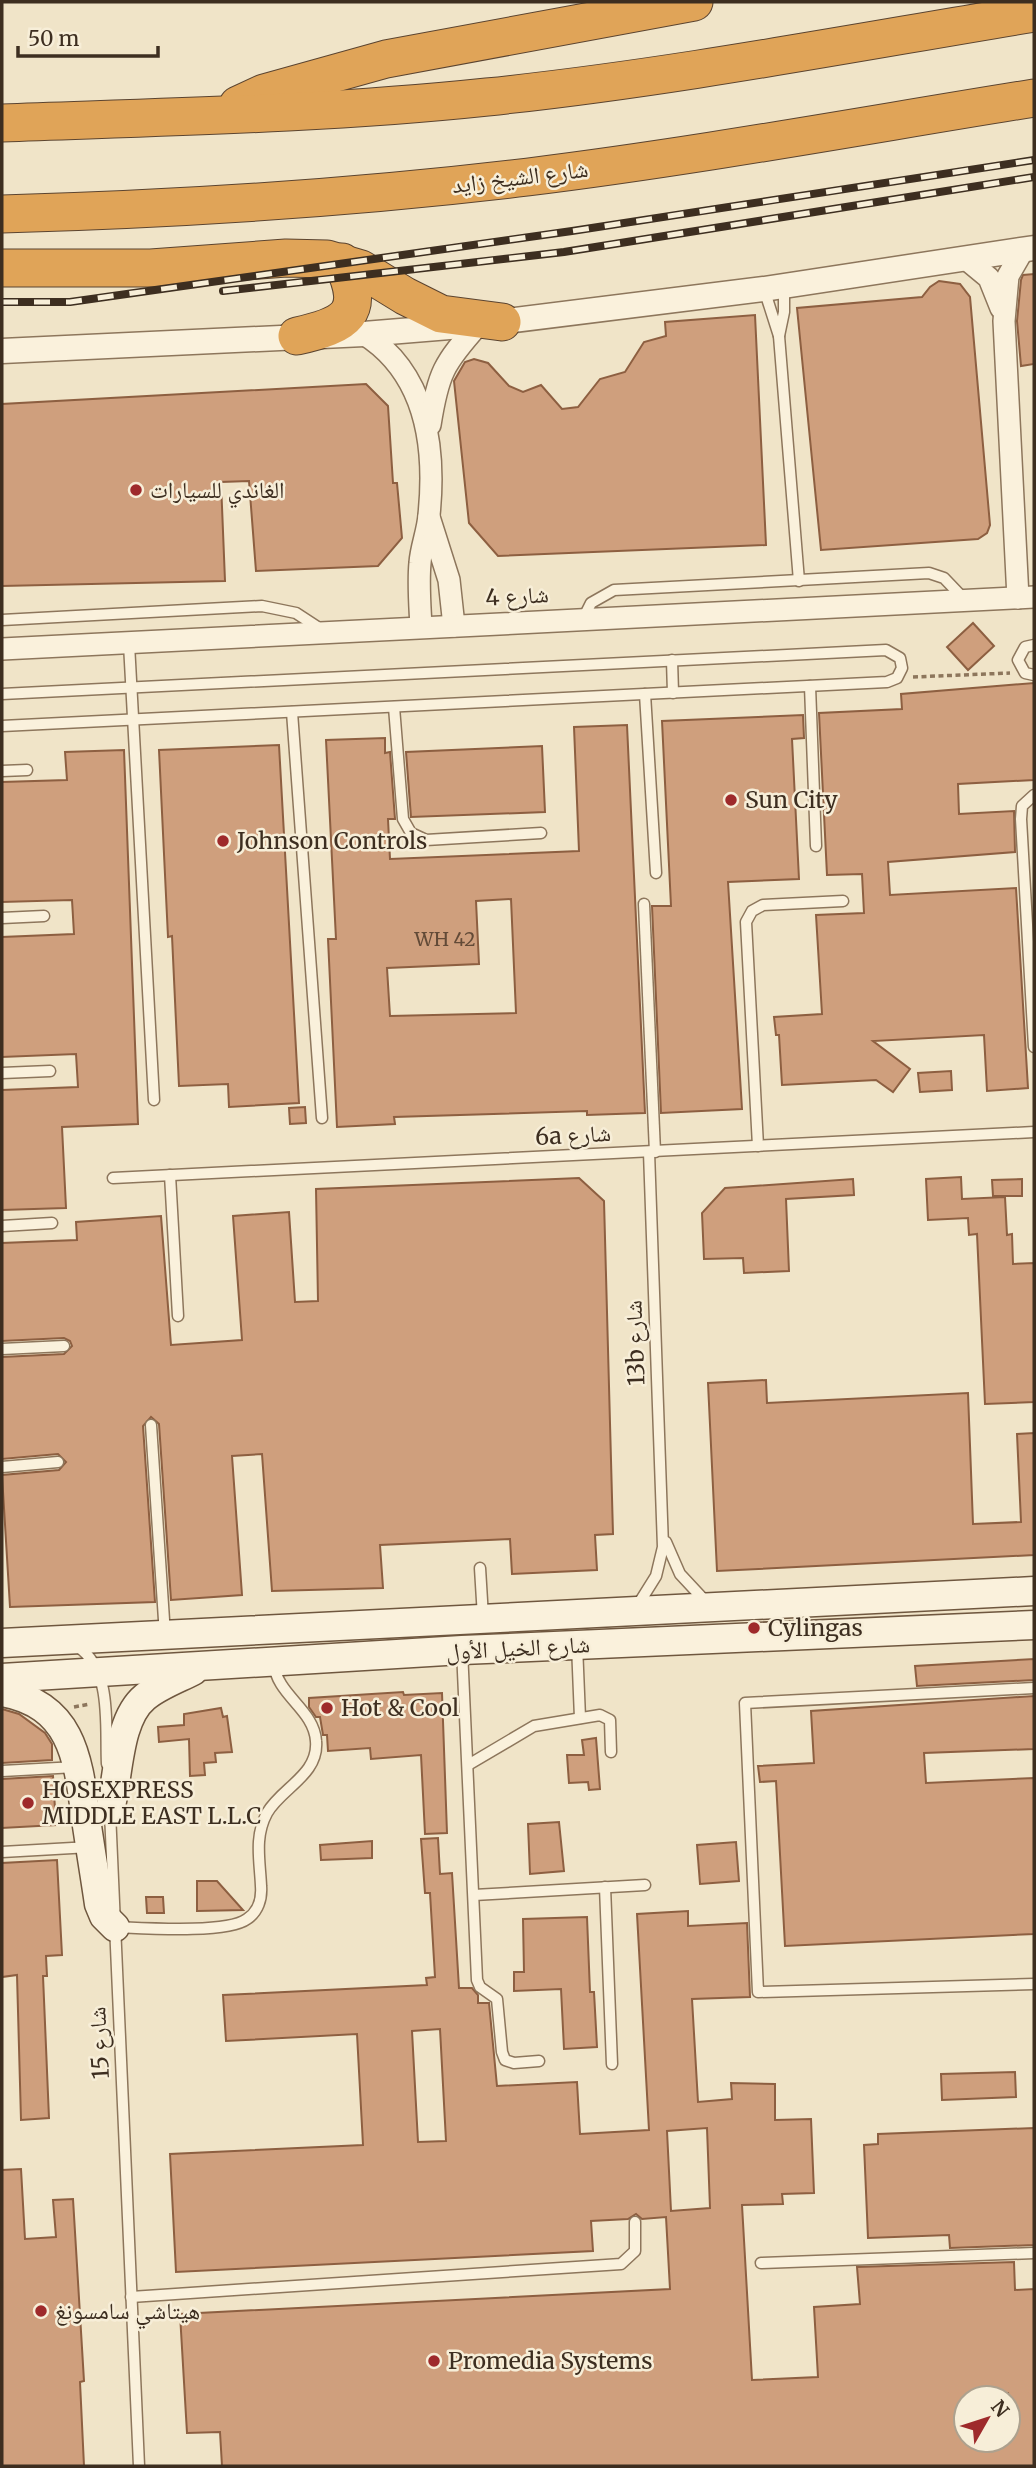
<svg xmlns="http://www.w3.org/2000/svg" width="1036" height="2468" viewBox="0 0 1036 2468" font-family="Merriweather,'Noto Naskh Arabic',serif">
	<rect width="100%" height="100%" fill="#f0e4c8"/>
	<g fill="#cf9f7d" stroke="#8d5f41" stroke-width="2" fill-rule="evenodd">
		<polygon points="1034,274 1034,364 1021,366 1017,321 1021,280 1023,275"/>
		<polygon points="939,281 960,284 970,297 990,525 987,533 978,539 821,550 797,308 922,297 930,287"/>
		<polygon points="755,315 766,545 498,556 469,523 454,381 465,362 474,359 488,363 509,386 523,392 541,385 562,409 578,407 600,379 625,372 644,342 666,336 665,322"/>
		<polygon points="366,384 388,406 393,483 397,483 402,538 378,566 256,571 249,481 221,482 225,581 2,586 2,404"/>
		<polygon points="973,623 994,646 968,670 947,647"/>
		<polygon points="1034,683 1034,780 958,784 959,814 1014,811 1015,852 888,862 890,895 1016,888 1028,1088 987,1091 984,1035 873,1041 910,1069 893,1092 876,1080 782,1085 779,1035 776,1035 774,1017 822,1014 816,915 864,913 862,874 827,875 819,713 902,709 901,694"/>
		<polygon points="803,715 804,738 792,739 799,879 728,882 742,1109 661,1113 652,906 671,906 662,721"/>
		<path d="M627,725L645,1113L587,1115V1111L394,1117L395,1124L337,1127L328,939H336L326,740L385,738V753L390,752L395,819H388L390,859L579,851L574,727ZM511,899L516,1013L390,1016L387,968L479,964L476,901Z"/>
		<polygon points="279,745 299,1103 229,1107 228,1084 179,1086 172,936 168,937 159,750"/>
		<polygon points="542,746 545,812 411,817 406,752"/>
		<polygon points="124,750 138,1124 62,1127 66,1208 2,1210 2,1090 78,1087 76,1054 2,1057 2,937 74,934 72,900 2,902 2,782 67,780 65,752"/>
		<polygon points="951,1071 952,1090 920,1092 918,1073"/>
		<polygon points="305,1107 306,1123 290,1124 289,1108"/>
		<polygon points="961,1177 962,1199 1005,1197 1007,1235 1012,1234 1013,1264 1034,1263 1034,1402 985,1404 977,1234 969,1235 968,1218 928,1220 926,1179"/>
		<polygon points="579,1178 604,1201 613,1534 595,1535 597,1570 512,1574 510,1539 380,1545 383,1588 272,1591 262,1454 232,1456 242,1595 171,1600 159,1424 151,1417 143,1426 155,1602 10,1607 2,1475 59,1470 66,1462 58,1454 2,1459 2,1357 64,1354 72,1346 70,1341 64,1338 2,1341 2,1243 77,1240 76,1222 161,1216 171,1345 242,1340 233,1216 289,1212 295,1302 318,1301 316,1189"/>
		<polygon points="853,1179 854,1195 786,1199 789,1271 744,1273 743,1258 704,1259 702,1213 725,1188"/>
		<polygon points="1022,1179 1022,1196 993,1196 992,1180"/>
		<polygon points="766,1380 767,1403 968,1393 973,1524 1021,1522 1017,1434 1034,1433 1034,1555 717,1571 708,1383"/>
		<polygon points="1034,1659 1034,1680 917,1686 915,1666"/>
		<polygon points="403,1692 404,1695 442,1693 447,1833 425,1834 421,1755 371,1759 370,1748 328,1751 327,1735 323,1735 320,1717 316,1717 309,1707 309,1698"/>
		<polygon points="1034,1696 1034,1749 924,1753 926,1783 1034,1778 1034,1934 785,1946 776,1781 760,1782 758,1766 814,1763 811,1711"/>
		<polygon points="221,1708 223,1717 227,1716 232,1752 215,1753 216,1762 204,1763 205,1775 190,1776 189,1739 159,1742 158,1727 184,1725 184,1714"/>
		<polygon points="2,1709 19,1714 45,1733 52,1744 52,1760 2,1763"/>
		<polygon points="596,1738 600,1789 589,1790 588,1782 569,1783 567,1755 584,1755 582,1740"/>
		<polygon points="53,1776 56,1825 2,1828 2,1779"/>
		<polygon points="559,1822 564,1871 530,1874 528,1824"/>
		<path d="M438,1838L440,1874L452,1873L459,1988H472L478,1995V2003H489L497,2086L577,2082L580,2134L649,2130L637,1914L688,1911V1926L747,1923L750,1997L692,1999L698,2102L732,2099L731,2083L775,2084V2120L811,2119L814,2193L782,2194L783,2204L742,2205L752,2380L818,2377L814,2307L860,2304L857,2267L1014,2262L1015,2290L1034,2289V2466H222L220,2432L187,2433L180,2314L670,2289L666,2217L642,2219L636,2214L628,2219L591,2221L593,2251L176,2272L170,2154L363,2145L357,2034L226,2041L223,1995L427,1985L426,1978L435,1977L430,1893H425L421,1839ZM440,2029L446,2141L418,2142L412,2031ZM707,2128L710,2208L671,2211L667,2131ZM1008,2393V2440H966V2396Z"/>
		<polygon points="372,1841 372,1858 321,1860 320,1845"/>
		<polygon points="736,1842 739,1881 700,1884 697,1845"/>
		<polygon points="57,1860 62,1955 46,1956 47,1976 43,1976 49,2118 21,2120 17,1975 2,1977 2,1863"/>
		<polygon points="197,1881 217,1881 243,1910 197,1911"/>
		<polygon points="146,1897 163,1897 164,1913 147,1913"/>
		<polygon points="587,1917 590,1992 594,1992 597,2047 564,2049 561,1989 514,1991 514,1972 524,1972 523,1919"/>
		<polygon points="1015,2072 1016,2097 942,2100 941,2074"/>
		<polygon points="1034,2128 1034,2245 950,2248 949,2235 868,2238 864,2145 878,2144 878,2134"/>
		<polygon points="21,2169 25,2239 56,2237 53,2200 73,2199 84,2381 80,2382 84,2466 2,2466 2,2170"/>
	</g>
	<g fill="none" stroke-linecap="round" stroke-linejoin="round">
		<g stroke="#8d765c" stroke-width="13">
			<g id="service">
				<polyline points="784,286 784,312 779,336 799,581"/>
				<polyline points="764,289 779,336"/>
				<polyline points="583,619 591,603 614,590 929,573 944,578 965,600"/>
				<polyline points="2,620 262,606 296,613 322,630"/>
				<polyline points="129,644 154,1100"/>
				<polyline points="1034,645 1025,647 1018,660 1025,673 1034,675"/>
				<polyline points="672,660 673,693"/>
				<polyline points="810,686 816,846"/>
				<polyline points="2,694 886,650 900,658 902,668 897,678 887,682 2,726"/>
				<polyline points="645,694 656,873"/>
				<polyline points="394,707 403,819 411,833 426,840 541,833"/>
				<polyline points="292,712 322,1118"/>
				<polyline points="2,771 27,770"/>
				<polyline points="1034,795 1022,806 1021,819 1034,1047"/>
				<polyline points="644,904 655,1152"/>
				<polyline points="2,918 44,916"/>
				<polyline points="2,1073 50,1071"/>
				<polyline points="758,1146 746,922 752,911 763,905 843,901"/>
				<polyline points="170,1175 178,1316"/>
				<polyline points="113,1178 1034,1132"/>
				<polyline points="2,1226 52,1223"/>
				<polyline points="2,1349 64,1346"/>
				<polyline points="151,1425 165,1635"/>
				<polyline points="2,1467 58,1462"/>
				<polyline points="666,1542 680,1574 707,1603"/>
				<polyline points="480,1568 483,1617"/>
				<polyline points="636,1608 656,1576 663,1547 649,1152"/>
				<polyline points="577,1645 580,1718"/>
				<path d="M77,1646C113,1670 105,1726 107,1764"/>
				<polyline points="462,1650 477,1980 480,1987 497,1999 502,2052 505,2060 514,2063 539,2061"/>
				<polyline points="1034,1688 745,1703 758,1992 1034,1984"/>
				<polyline points="468,1765 534,1726 600,1715 610,1720 611,1752"/>
				<polyline points="2,1771 76,1767"/>
				<polyline points="110,1812 139,2466"/>
				<polyline points="2,1852 90,1847"/>
				<polyline points="605,1887 612,2064"/>
				<polyline points="474,1895 645,1885"/>
				<path d="M115,1927C142,1928 227,1934 247,1919C258,1912 262,1899 261,1886C260,1861 254,1837 267,1813C281,1788 319,1775 316,1741C314,1709 276,1695 274,1663"/>
				<polyline points="761,2263 1034,2253"/>
				<polyline points="131,2297 621,2264 635,2251 635,2222"/>
			</g>
		</g>
		<g stroke="#8d765c" stroke-width="24">
			<g id="minor">
				<polyline points="966,259 989,278 1001,308"/>
				<path d="M364,334C426,373 436,447 429,515C428,531 421,547 420,563C418,584 420,606 421,627"/>
				<path d="M430,425C438,373 444,363 478,325"/>
				<polyline points="429,517 449,580 454,626"/>
				<polyline points="1018,598 1004,321 1008,276 1023,250"/>
				<polyline points="2,649 1034,597"/>
			</g>
		</g>
		<g stroke="#8d765c" stroke-width="27">
			<polyline id="tertiary" points="2,351 364,334 474,325 764,289 1034,248"/>
		</g>
		<g stroke="#6f573f" stroke-width="31">
			<g id="secondary">
				<polyline points="2,1643 1034,1591"/>
				<polyline points="2,1678 462,1650 1034,1625"/>
				<path d="M2,1692C73,1705 78,1759 86,1819C90,1847 95,1876 99,1904L104,1916L115,1927"/>
				<path d="M110,1810C119,1777 117,1720 145,1697C158,1686 177,1679 193,1671"/>
			</g>
		</g>
		<g stroke="#5b4430" stroke-width="39">
			<g id="motorway">
				<polyline points="238,105 264,93 386,59 694,2"/>
				<path d="M2,123C163,117 326,114 487,97C670,78 852,43 1034,13"/>
				<path d="M2,214C178,209 354,198 528,177C698,156 866,125 1034,98"/>
				<polyline points="2,268 151,268 286,258 327,259 361,269 405,296 441,314 502,322"/>
				<path d="M297,336C346,325 367,314 342,262"/>
			</g>
		</g>
		<g stroke="#8d765c" stroke-width="3.5" stroke-dasharray="5 3.5" stroke-linecap="butt">
			<polyline points="913,677 1010,673"/>
			<polyline points="74,1707 90,1704"/>
		</g>
		<use href="#service" stroke="#faf1dc" stroke-width="10"/>
		<use href="#minor" stroke="#faf1dc" stroke-width="21"/>
		<use href="#tertiary" stroke="#faf1dc" stroke-width="24"/>
		<use href="#secondary" stroke="#faf1dc" stroke-width="28"/>
		<use href="#motorway" stroke="#e0a458" stroke-width="37"/>
		<g stroke="#3d2e20" stroke-width="8">
			<g id="rail">
				<polyline points="223,291 564,252 1034,177"/>
				<polyline points="2,302 70,302 572,231 1034,160"/>
			</g>
		</g>
		<use href="#rail" stroke="#f7eed8" stroke-width="5" stroke-dasharray="16" stroke-linecap="butt"/>
	</g>
	<g fill="#9e2a2b" stroke="#f7eed8" stroke-width="2.5">
		<circle cx="136" cy="490" r="7"/>
		<circle cx="731" cy="800" r="7"/>
		<circle cx="223" cy="841" r="7"/>
		<circle cx="754" cy="1628" r="7"/>
		<circle cx="327" cy="1708" r="7"/>
		<circle cx="28" cy="1803" r="7"/>
		<circle cx="41" cy="2311" r="7"/>
		<circle cx="434" cy="2361" r="7"/>
	</g>
	<g text-anchor="middle" stroke-width="5" stroke-linejoin="round" paint-order="stroke">
		<g font-size="19" fill="#624a37">
			<text x="445" y="946">WH 42</text>
		</g>
		<g font-size="23" fill="#3d2e20" stroke="#f7eed8">
			<text transform="translate(520 177) rotate(-7)" y="8">شارع الشيخ زايد</text>
			<text transform="translate(517 596) rotate(-3)" y="8">شارع 4</text>
			<text transform="translate(573 1135) rotate(-3)" y="8">6a شارع</text>
			<text transform="translate(635 1343) rotate(-92)" y="8">13b شارع</text>
			<text transform="translate(518 1648) rotate(-3)" y="8">شارع الخيل الأول</text>
			<text transform="translate(99 2043) rotate(-93)" y="8">شارع 15</text>
		</g>
		<g font-size="23" fill="#3d2e20" stroke="#f7eed8" text-anchor="start">
			<text x="150" y="498">الغاندي للسيارات</text>
			<text x="745" y="808">Sun City</text>
			<text x="237" y="849">Johnson Controls</text>
			<text x="768" y="1636">Cylingas</text>
			<text x="341" y="1716">Hot &amp; Cool</text>
			<text x="42" y="1798">HOSEXPRESS<tspan x="42" dy="26">MIDDLE EAST L.L.C</tspan></text>
			<text x="55" y="2319">هيتاشي سامسونغ</text>
			<text x="448" y="2369">Promedia Systems</text>
		</g>
	</g>
	<rect width="1036" height="2468" fill="none" stroke="#3d2e20" stroke-width="7"/>
	<g transform="translate(987 2419) rotate(51)"><circle r="33" fill="#f7eed8" stroke="#ada18e" stroke-width="2"/>
	<path d="M0-5L12 26L0 18L-12 26Z" fill="#9e2a2b"/>
	<text y="-10" font-size="19" font-weight="bold" text-anchor="middle" fill="#3d2e20">N</text>
	</g>
	<path d="M18 46v10h140v-10" fill="none" stroke="#3d2e20" stroke-width="3.5"/>
	<text x="28" y="46" font-size="21" fill="#3d2e20" stroke="#f7eed8" stroke-width="5" paint-order="stroke">50 m</text>
</svg>
